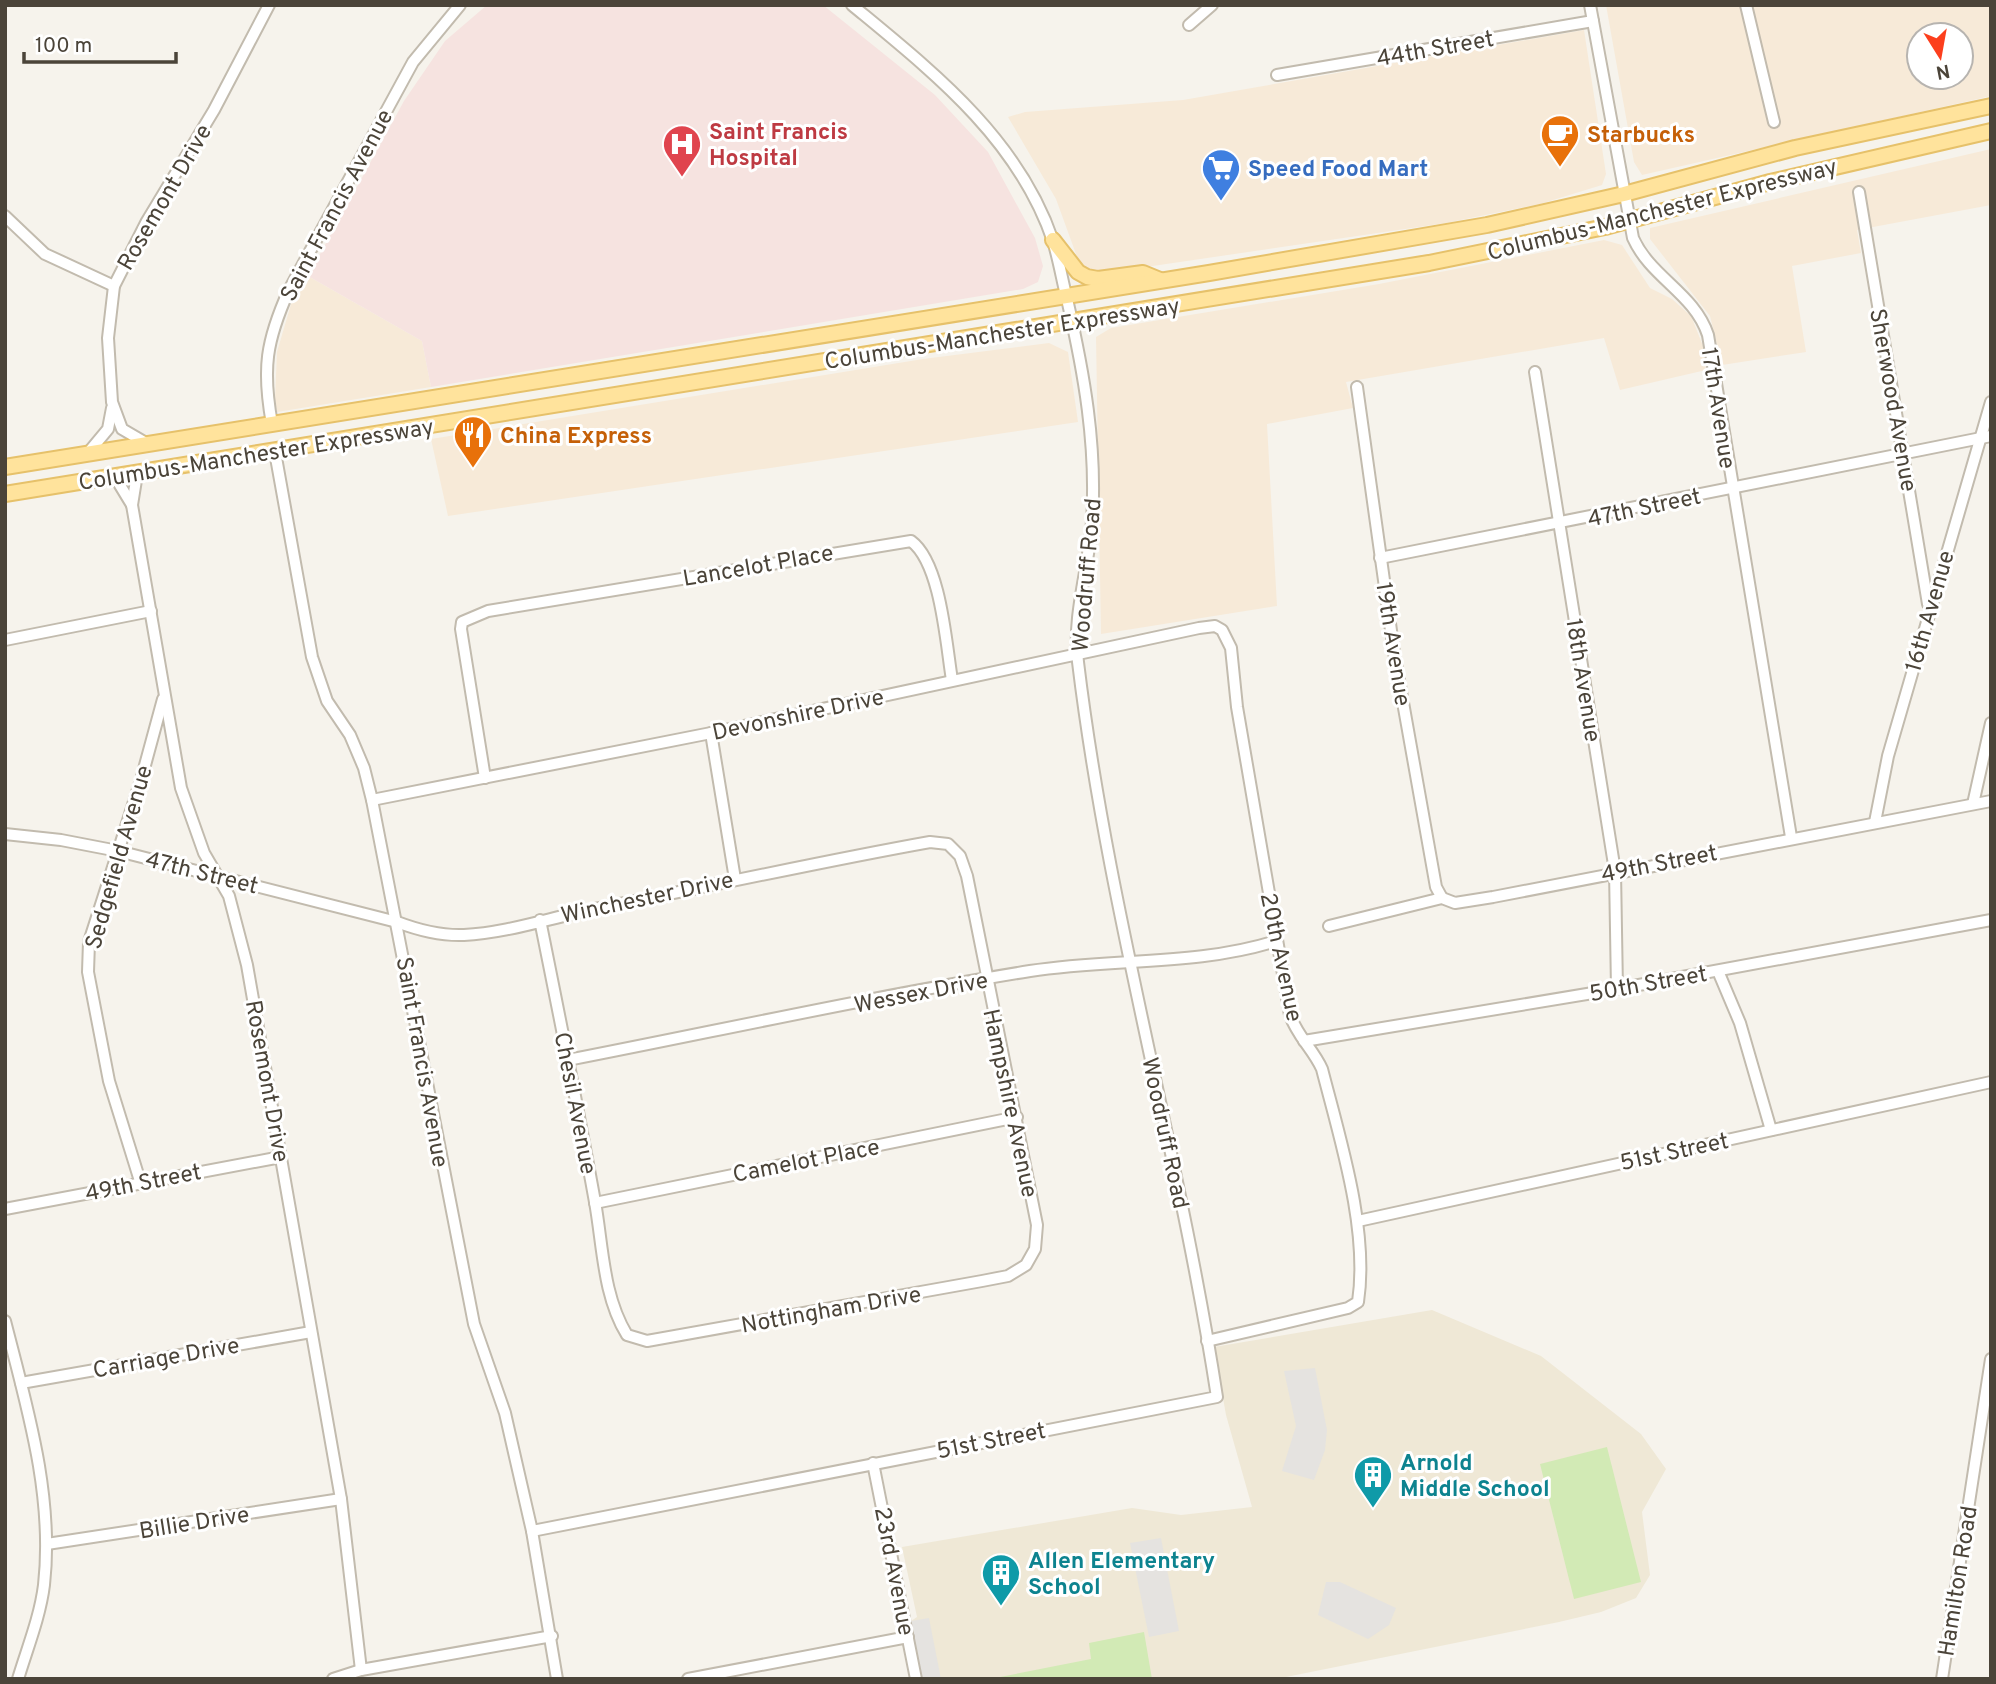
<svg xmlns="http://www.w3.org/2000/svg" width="1996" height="1684" viewBox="0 0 1996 1684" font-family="Overpass,sans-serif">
	<rect width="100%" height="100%" fill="#f6f3ec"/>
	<g fill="#f7ead8" fill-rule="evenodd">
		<path d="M1606,5H1991V96L1642,175L1634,162ZM1919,35H1961V77H1919Z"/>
		<polygon points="1584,30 1606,174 1602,185 1540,204 1446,223 1098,274 1080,265 1056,199 1008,117 1025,112 1183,100"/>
		<polygon points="1991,149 1991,205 1857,230 1861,253 1792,266 1806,352 1722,365 1710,316 1650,239 1650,228"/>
		<polygon points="1604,240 1622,245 1650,288 1672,299 1691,316 1703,346 1706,370 1620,390 1604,338 1346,382 1353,408 1267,424 1277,606 1101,634 1096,337 1111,328 1379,284"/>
		<polygon points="308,276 422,341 431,387 277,412 275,400 277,352 294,294"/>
		<polygon points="1049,343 1068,352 1078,422 448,516 431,439 923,359"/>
	</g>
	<polygon fill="#efe8d6" points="1432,1310 1541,1356 1641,1434 1666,1469 1642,1512 1650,1575 1636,1598 1601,1612 1559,1622 1276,1679 921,1679 911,1621 917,1617 902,1547 1132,1508 1181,1515 1252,1507 1226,1415 1214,1347"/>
	<polygon fill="#f6e3e0" points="487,5 823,5 935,95 988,152 1035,238 1043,266 1038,282 1023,289 431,387 422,341 308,276 404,101 445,41"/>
	<g fill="#d2eab5">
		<polygon points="1607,1447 1641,1582 1574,1599 1540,1464"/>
		<polygon points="1144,1632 1152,1679 990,1679 1091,1659 1089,1643"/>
	</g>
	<g fill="#e5e3e0">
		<polygon points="1315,1368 1327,1430 1325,1450 1314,1480 1282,1471 1296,1426 1284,1371"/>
		<polygon points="1161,1538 1179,1631 1149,1637 1130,1543"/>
		<polygon points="1326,1582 1340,1582 1396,1608 1389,1625 1368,1639 1318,1615"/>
		<polygon points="929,1618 941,1679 922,1679 911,1621"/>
	</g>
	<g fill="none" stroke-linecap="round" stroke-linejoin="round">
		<g stroke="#c2bbae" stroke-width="14">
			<g id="minor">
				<path d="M1590,5L1633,238C1651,278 1694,293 1708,335L1791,837"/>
				<polyline points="1746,5 1774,122"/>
				<polyline points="1189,25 1212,5"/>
				<polyline points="1277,75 1593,21"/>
				<polyline points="1859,192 1928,604"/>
				<polyline points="5,216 45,254 114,286"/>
				<polyline points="1535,372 1615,871 1617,989"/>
				<polyline points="1357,387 1394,652 1436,887 1442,898"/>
				<path d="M272,424C262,369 266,341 289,290L413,62L460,5"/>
				<polyline points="146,443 122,429 112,402 108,338 114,286 147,221 214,110 269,5"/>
				<polyline points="275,452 312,657 327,701 350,735 364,768 372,800 474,1324 505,1413 532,1531 557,1679"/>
				<polyline points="88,453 108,429 112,408"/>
				<polyline points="137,474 132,505 181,788 204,853 229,896 247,965 341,1499 361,1670"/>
				<polyline points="115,477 132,505"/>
				<polyline points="1380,558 1991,436"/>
				<polyline points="5,640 151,611"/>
				<polyline points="711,733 735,879"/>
				<path d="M485,778L461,629L462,622L488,611L911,541C941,563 946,644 952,680"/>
				<path d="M372,800L711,733L1199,628L1215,626L1222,630L1231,648L1237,707L1290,1015C1297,1036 1313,1049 1322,1069C1340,1139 1369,1230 1358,1302L1348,1308L1207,1341"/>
				<polyline points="1973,804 1991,723"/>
				<polyline points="1875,822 1888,756 1991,402"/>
				<path d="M5,834L61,840L118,851L397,922C418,930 441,936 464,935C508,933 552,917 595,909C707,887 818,862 930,842L948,844L960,856L967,876L1037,1225L1035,1249L1026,1265L1008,1276L982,1281L647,1341L627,1335C603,1296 603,1247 595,1202C578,1108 559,1014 540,920"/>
				<polyline points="1329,926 1442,898 1455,903 1493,897 1991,801"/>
				<polyline points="1718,971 1740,1023 1771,1130"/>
				<polyline points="1304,1041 1617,989 1991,920"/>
				<path d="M568,1060C722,1030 875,996 1030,971C1112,958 1197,966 1276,941"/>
				<polyline points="140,1181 109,1081 88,972 89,942 141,780 163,699"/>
				<polyline points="595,1203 1017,1117"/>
				<polyline points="5,1209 281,1157"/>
				<polyline points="1358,1221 1991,1082"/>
				<path d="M5,1321C27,1407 54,1496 44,1585C40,1617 27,1649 18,1679"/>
				<polyline points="21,1383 311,1332"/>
				<polyline points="873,1463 916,1679"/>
				<path d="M532,1531L1217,1397C1179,1150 1108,910 1078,662C1072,615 1089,568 1092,521C1097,445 1084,373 1067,299C1062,280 1059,260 1053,241C1018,138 933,72 852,5"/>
				<polyline points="47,1544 341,1499"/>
				<polyline points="333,1679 361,1670 552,1636"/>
				<polyline points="688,1679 908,1637"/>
				<polyline points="1942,1679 1991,1359"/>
			</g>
		</g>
		<g stroke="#e6c16a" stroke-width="18">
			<g id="major">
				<polyline points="1053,240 1078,272 1087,277 1098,279 1143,273 1160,280"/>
				<polyline points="5,467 1209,273 1487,225 1624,194 1795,148 1991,106"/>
				<polyline points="5,494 1429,263 1605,227 1770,182 1991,131"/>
			</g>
		</g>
		<use href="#minor" stroke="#fff" stroke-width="10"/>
		<use href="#major" stroke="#ffe39c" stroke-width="14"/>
	</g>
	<defs>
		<g id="cafe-pin" transform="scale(2.0125)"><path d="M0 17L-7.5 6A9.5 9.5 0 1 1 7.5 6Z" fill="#e8710a" stroke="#fff"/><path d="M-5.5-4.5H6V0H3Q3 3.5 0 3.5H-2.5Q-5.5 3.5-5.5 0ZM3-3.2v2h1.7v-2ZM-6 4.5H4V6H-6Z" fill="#fff"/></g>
		<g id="hospital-pin" transform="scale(2.0125)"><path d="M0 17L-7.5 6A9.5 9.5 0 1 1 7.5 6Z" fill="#e0444e" stroke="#fff"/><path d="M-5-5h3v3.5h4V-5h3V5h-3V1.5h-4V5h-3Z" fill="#fff"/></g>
		<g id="supermarket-pin" transform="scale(2.0125)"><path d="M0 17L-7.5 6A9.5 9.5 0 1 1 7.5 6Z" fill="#3f7fe0" stroke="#fff"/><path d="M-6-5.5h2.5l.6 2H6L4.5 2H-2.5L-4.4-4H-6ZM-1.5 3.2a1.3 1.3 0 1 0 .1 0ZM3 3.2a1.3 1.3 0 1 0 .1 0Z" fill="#fff"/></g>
		<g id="restaurant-pin" transform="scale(2.0125)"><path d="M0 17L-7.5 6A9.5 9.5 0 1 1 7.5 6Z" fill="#e8710a" stroke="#fff"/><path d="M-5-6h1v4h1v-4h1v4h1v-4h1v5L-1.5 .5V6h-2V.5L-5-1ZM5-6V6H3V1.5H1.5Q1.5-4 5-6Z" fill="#fff"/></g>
		<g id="building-pin" transform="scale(2.0125)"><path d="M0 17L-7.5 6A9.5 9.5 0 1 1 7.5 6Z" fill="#0f9aa8" stroke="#fff"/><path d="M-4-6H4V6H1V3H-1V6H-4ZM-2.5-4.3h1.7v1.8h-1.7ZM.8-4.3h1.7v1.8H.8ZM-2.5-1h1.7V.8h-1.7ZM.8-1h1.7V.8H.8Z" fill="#fff"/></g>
	</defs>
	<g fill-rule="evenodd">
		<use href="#cafe-pin" x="1560" y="134"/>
		<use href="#hospital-pin" x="682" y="144"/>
		<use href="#supermarket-pin" x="1221" y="168"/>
		<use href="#restaurant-pin" x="473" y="435"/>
		<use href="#building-pin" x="1373" y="1475"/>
		<use href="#building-pin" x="1001" y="1573"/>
	</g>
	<g text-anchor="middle" stroke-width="6" stroke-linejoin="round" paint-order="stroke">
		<g font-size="23" fill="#4b4439" stroke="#fff">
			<text transform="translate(1435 48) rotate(-10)" y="8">44th Street</text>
			<text transform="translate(164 197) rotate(-60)" y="8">Rosemont Drive</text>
			<text transform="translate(336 205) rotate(-62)" y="8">Saint Francis Avenue</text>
			<text transform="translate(1662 209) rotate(-14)" y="8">Columbus-Manchester Expressway</text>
			<text transform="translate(1002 333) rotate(-9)" y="8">Columbus-Manchester Expressway</text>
			<text transform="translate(1894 400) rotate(80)" y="8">Sherwood Avenue</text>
			<text transform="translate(1719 408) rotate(81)" y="8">17th Avenue</text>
			<text transform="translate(256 454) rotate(-9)" y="8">Columbus-Manchester Expressway</text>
			<text transform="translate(1644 507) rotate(-12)" y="8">47th Street</text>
			<text transform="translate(758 565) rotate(-10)" y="8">Lancelot Place</text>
			<text transform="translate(1086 575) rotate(-85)" y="8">Woodruff Road</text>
			<text transform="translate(1929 611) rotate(-74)" y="8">16th Avenue</text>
			<text transform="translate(1394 644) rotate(81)" y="8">19th Avenue</text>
			<text transform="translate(1584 680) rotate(81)" y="8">18th Avenue</text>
			<text transform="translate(798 714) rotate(-12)" y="8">Devonshire Drive</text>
			<text transform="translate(118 857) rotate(-74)" y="8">Sedgefield Avenue</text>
			<text transform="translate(1659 863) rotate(-11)" y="8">49th Street</text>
			<text transform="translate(202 872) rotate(14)" y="8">47th Street</text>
			<text transform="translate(647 897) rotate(-12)" y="8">Winchester Drive</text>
			<text transform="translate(1282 957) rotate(78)" y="8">20th Avenue</text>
			<text transform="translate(1648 983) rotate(-10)" y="8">50th Street</text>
			<text transform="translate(921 992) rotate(-11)" y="8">Wessex Drive</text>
			<text transform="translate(423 1062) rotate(80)" y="8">Saint Francis Avenue</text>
			<text transform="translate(268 1081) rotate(80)" y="8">Rosemont Drive</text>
			<text transform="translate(576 1103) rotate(79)" y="8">Chesil Avenue</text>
			<text transform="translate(1011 1103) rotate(78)" y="8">Hampshire Avenue</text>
			<text transform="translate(1166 1133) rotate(78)" y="8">Woodruff Road</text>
			<text transform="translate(1674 1151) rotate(-12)" y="8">51st Street</text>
			<text transform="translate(806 1160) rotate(-11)" y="8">Camelot Place</text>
			<text transform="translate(143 1182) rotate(-11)" y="8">49th Street</text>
			<text transform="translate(831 1309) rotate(-10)" y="8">Nottingham Drive</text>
			<text transform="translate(166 1357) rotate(-10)" y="8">Carriage Drive</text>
			<text transform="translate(991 1440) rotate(-11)" y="8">51st Street</text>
			<text transform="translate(194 1522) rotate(-9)" y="8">Billie Drive</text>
			<text transform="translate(895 1571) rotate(79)" y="8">23rd Avenue</text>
			<text transform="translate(1957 1581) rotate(-81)" y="8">Hamilton Road</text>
		</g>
		<g font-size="23" font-weight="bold" fill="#be3a42" stroke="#fff" text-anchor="start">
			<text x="709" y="139">Saint Francis<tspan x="709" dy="26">Hospital</tspan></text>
		</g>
		<g font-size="23" font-weight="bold" fill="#c56008" stroke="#fff" text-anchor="start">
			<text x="1587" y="142">Starbucks</text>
			<text x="500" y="443">China Express</text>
		</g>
		<g font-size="23" font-weight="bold" fill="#366cbe" stroke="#fff" text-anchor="start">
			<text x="1248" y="176">Speed Food Mart</text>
		</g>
		<g font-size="23" font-weight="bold" fill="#0d838f" stroke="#fff" text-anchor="start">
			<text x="1400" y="1470">Arnold<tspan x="1400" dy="26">Middle School</tspan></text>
			<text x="1028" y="1568">Allen Elementary<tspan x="1028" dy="26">School</tspan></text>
		</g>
	</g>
	<rect width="1996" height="1684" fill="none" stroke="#4b4439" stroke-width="14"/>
	<g transform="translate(1940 56) rotate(169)"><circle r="33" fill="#ffffff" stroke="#b7b4b0" stroke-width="2"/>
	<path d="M0-5L12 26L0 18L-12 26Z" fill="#fc3f1d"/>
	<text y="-10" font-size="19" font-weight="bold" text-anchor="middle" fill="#4b4439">N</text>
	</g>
	<path d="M24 52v10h152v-10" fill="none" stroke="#4b4439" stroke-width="3.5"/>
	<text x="35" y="52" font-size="21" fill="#4b4439" stroke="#ffffff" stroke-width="5" paint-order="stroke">100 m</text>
</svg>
